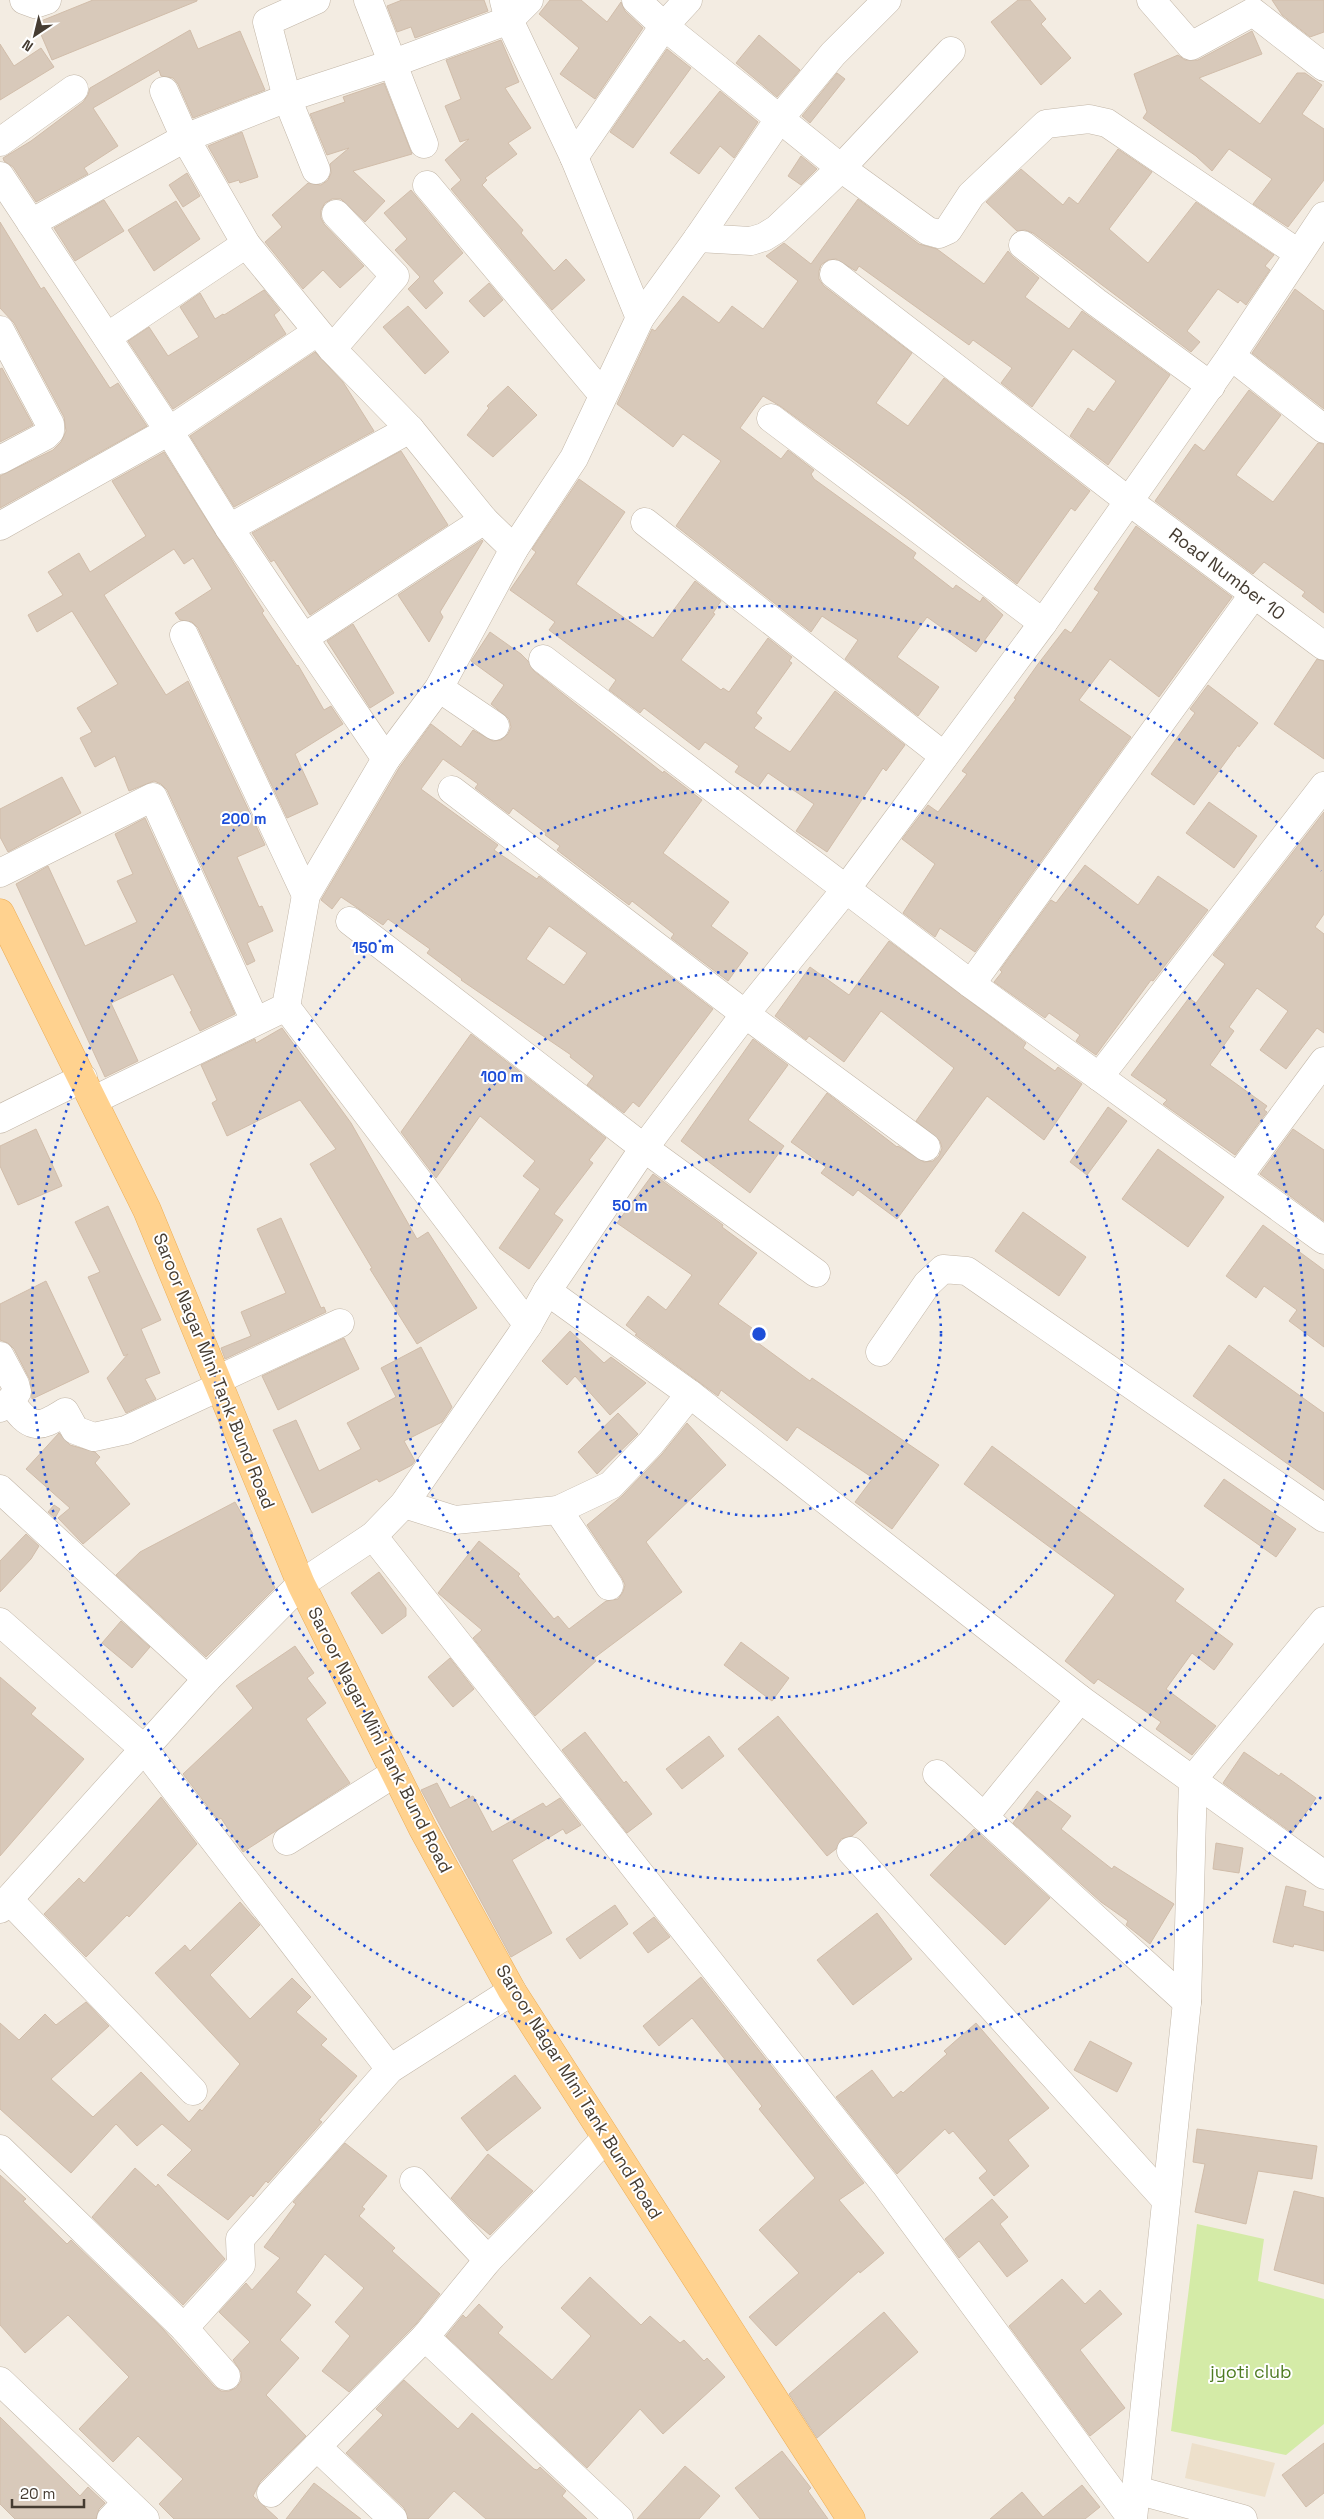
<svg xmlns="http://www.w3.org/2000/svg" width="1324" height="2519" viewBox="0 0 1324 2519" font-family="'Space Grotesk',sans-serif">
	<rect width="100%" height="100%" fill="#f3ece2"/>
	<polygon fill="#ede0cb" points="1192,2443 1275,2463 1265,2497 1185,2478"/>
	<polygon fill="#d4eba7" points="1197,2224 1264,2239 1258,2281 1324,2299 1324,2424 1286,2455 1171,2431"/>
	<g fill="#d8c9ba" stroke="#d1bdaa" fill-rule="evenodd">
		<polygon points="93,0 197,0 197,1 52,60 36,23"/>
		<polygon points="402,0 484,0 488,11 415,38 411,27 397,32 387,6"/>
		<polygon points="550,0 581,0 607,22 621,2 625,11 643,28 595,99 560,74 579,48 539,14"/>
		<polygon points="1018,0 1030,0 1046,19 1041,24 1071,58 1041,85 991,22"/>
		<polygon points="1272,0 1324,0 1324,32 1310,37 1282,15"/>
		<polygon points="190,30 198,49 240,31 265,90 193,118 178,84 173,78 161,76 159,70 93,108 118,146 84,168 88,174 36,202 13,167 4,161 3,158 31,141 83,102 88,95 90,88"/>
		<polygon points="1252,31 1262,54 1199,78 1260,124 1297,73 1305,73 1322,85 1302,114 1324,129 1324,180 1288,227 1253,204 1272,179 1229,149 1212,171 1196,156 1143,118 1147,112 1134,74 1178,55 1185,60 1198,60"/>
		<polygon points="759,35 800,70 777,97 736,63"/>
		<polygon points="501,40 519,82 505,88 531,128 508,143 517,154 485,178 487,180 482,185 523,230 521,233 554,271 566,259 585,280 552,310 451,189 461,180 445,160 469,139 460,142 445,106 461,99 446,60"/>
		<polygon points="0,44 14,66 41,48 54,67 0,100"/>
		<polygon points="667,49 691,68 633,148 610,132"/>
		<polygon points="837,73 845,79 810,123 802,116"/>
		<polygon points="384,83 412,154 353,171 385,201 365,222 341,199 332,199 325,203 321,210 321,218 324,224 364,266 340,288 323,270 303,289 265,242 282,227 272,215 308,183 321,185 328,180 331,173 330,164 349,148 327,155 310,114 345,102 343,97"/>
		<polygon points="720,91 758,122 734,158 720,146 699,174 670,153"/>
		<polygon points="242,132 258,177 240,183 239,180 229,183 208,146"/>
		<polygon points="1118,149 1152,172 1109,229 1148,263 1196,202 1274,255 1265,266 1270,270 1246,305 1240,300 1238,303 1218,289 1187,331 1200,342 1191,352 1033,233 1025,230 1017,231 986,202 1021,169 1063,205 1069,197 1078,204"/>
		<polygon points="801,156 817,169 801,185 788,176"/>
		<polygon points="187,173 200,196 183,207 169,185"/>
		<polygon points="411,190 463,253 433,281 443,293 426,309 408,289 420,277 395,250 407,239 384,213"/>
		<polygon points="858,199 919,244 937,249 984,284 1008,251 1013,257 1039,278 1025,297 1069,329 1082,311 1170,375 1108,465 1070,436 1088,408 1094,412 1116,381 1073,349 1032,407 1001,383 1012,368 973,340 969,345 859,266 856,271 836,259 828,260 821,265 819,271 819,279 824,286 912,353 876,403 908,426 944,378 1090,491 1075,511 1071,508 1017,584 908,499 780,406 763,396 740,428 781,459 788,450 814,470 811,474 814,479 916,553 913,558 953,589 956,585 980,602 983,597 1003,615 976,652 927,617 897,657 939,687 918,716 845,659 858,640 822,616 811,632 676,526 721,461 683,434 673,447 617,404 652,329 655,331 683,296 719,323 732,306 763,329 798,281 766,256 784,243 811,264"/>
		<polygon points="104,200 124,231 75,261 54,228"/>
		<polygon points="176,201 200,239 154,271 128,230"/>
		<polygon points="0,222 41,289 44,287 110,388 118,383 147,426 0,508 0,476 53,450 61,442 66,431 64,417 14,323 0,308"/>
		<polygon points="489,283 503,300 484,317 469,301"/>
		<polygon points="1295,289 1324,311 1324,409 1252,353"/>
		<polygon points="264,290 280,310 274,315 286,334 173,409 128,341 149,327 168,356 199,337 180,307 200,293 215,319 223,314 224,315"/>
		<polygon points="408,306 449,352 425,374 383,327"/>
		<polygon points="315,352 343,382 374,431 234,507 190,436"/>
		<polygon points="2,368 33,425 0,442 0,369"/>
		<polygon points="508,386 537,415 493,457 467,435 489,408 487,406"/>
		<polygon points="1249,390 1281,415 1236,475 1273,502 1318,443 1324,444 1324,613 1302,596 1305,592 1264,562 1253,574 1155,501 1195,444 1204,451"/>
		<polygon points="401,451 448,525 310,615 274,560 271,562 252,533"/>
		<polygon points="164,452 264,611 262,613 297,666 298,665 324,710 331,706 343,724 295,754 318,804 287,818 198,628 192,622 180,620 175,613 212,589 193,558 184,564 174,549 104,595 166,695 188,681 265,845 237,857 259,907 262,906 273,931 247,943 255,961 247,965 167,790 161,784 154,781 129,791 115,756 95,767 80,738 92,732 77,708 118,684 72,611 37,632 28,615 63,595 48,572 79,553 90,572 146,536 112,481"/>
		<polygon points="579,479 625,512 576,584 653,638 695,581 721,601 713,613 715,614 681,660 721,690 723,688 729,692 768,638 792,657 789,661 792,663 756,713 762,718 754,728 790,752 835,691 905,745 886,771 883,768 827,852 796,831 814,804 768,773 758,787 735,772 739,766 705,742 699,750 644,708 640,713 609,690 616,680 549,630 555,622 510,590 536,552 532,549"/>
		<polygon points="1136,526 1232,597 1159,697 1110,659 1079,700 1131,737 975,952 940,928 935,937 903,913 935,864 902,839 928,805 938,812 967,774 962,771 1016,699 1014,698 1038,664 1065,629 1071,633 1099,592 1094,589"/>
		<polygon points="482,540 483,541 440,612 443,617 429,642 398,595"/>
		<polygon points="353,624 394,693 370,708 327,641"/>
		<path d="M490,632L521,654L528,661L534,671L663,773L664,771L702,800L663,853L729,902L711,926L748,953L728,981L671,938L674,934L632,901L629,905L557,850L560,846L545,835L546,833L513,808L509,814L475,788L478,784L443,759L421,789L498,845L494,850L537,879L539,876L713,1009L639,1107L633,1102L624,1113L587,1085L594,1076L570,1057L571,1055L461,980L462,979L427,953L430,949L388,919L383,925L341,897L332,909L321,900L399,768L431,724L461,747L473,730L493,741L501,740L508,734L511,727L509,719L491,704L504,685L471,661ZM549,926L587,953L564,985L526,959Z"/>
		<polygon points="1317,659 1324,661 1324,759 1274,724"/>
		<polygon points="1208,685 1258,723 1239,747 1238,745 1194,805 1151,774 1195,713 1190,709"/>
		<polygon points="62,777 81,813 8,852 0,837 0,809"/>
		<polygon points="1209,802 1257,836 1234,868 1186,833"/>
		<polygon points="1324,812 1324,914 1315,927 1324,934 1324,1033 1317,1028 1286,1069 1260,1050 1288,1011 1257,988 1229,1027 1234,1031 1210,1065 1267,1106 1264,1110 1267,1112 1235,1155 1163,1104 1167,1100 1131,1075 1189,998 1196,1003 1225,964 1213,955"/>
		<polygon points="145,818 235,1014 200,1031 190,1012 192,1011 173,974 111,1003 138,1061 105,1077 16,884 48,866 85,946 137,922 117,881 133,874 115,834"/>
		<polygon points="1085,865 1138,905 1158,876 1208,910 1153,981 1151,980 1096,1055 1076,1041 1080,1035 1049,1013 1045,1018 994,982 1002,972 1000,970 1051,900 1056,903"/>
		<polygon points="889,941 1026,1043 1023,1048 1055,1071 1058,1067 1082,1084 1044,1140 987,1096 897,1219 858,1190 853,1196 821,1173 826,1167 791,1142 827,1093 897,1147 898,1146 924,1162 933,1161 939,1156 942,1148 940,1141 916,1121 954,1068 881,1011 844,1062 809,1036 806,1040 775,1016 810,967 849,995"/>
		<polygon points="282,1028 351,1123 417,1239 428,1232 477,1308 417,1344 370,1269 372,1268 310,1164 336,1149 300,1100 227,1136 212,1103 217,1100 201,1065 255,1039 256,1043"/>
		<polygon points="471,1034 606,1138 589,1160 593,1163 554,1214 563,1220 529,1269 499,1248 540,1189 523,1176 535,1161 480,1116 436,1178 401,1132"/>
		<polygon points="753,1039 788,1065 748,1120 784,1146 750,1193 681,1141"/>
		<polygon points="1108,1107 1127,1121 1087,1175 1070,1162"/>
		<polygon points="36,1129 62,1186 18,1205 0,1166 0,1146"/>
		<polygon points="1293,1129 1324,1150 1324,1221 1260,1174"/>
		<polygon points="1158,1149 1224,1197 1188,1247 1122,1199"/>
		<polygon points="653,1174 723,1225 722,1227 757,1253 718,1304 759,1333 754,1340 810,1381 812,1378 939,1465 892,1529 855,1502 873,1478 797,1427 787,1441 721,1390 718,1396 635,1335 637,1334 626,1325 648,1296 666,1310 692,1275 617,1223"/>
		<polygon points="108,1206 161,1320 141,1329 160,1373 145,1379 156,1399 126,1413 107,1378 128,1354 124,1356 88,1277 100,1272 75,1222"/>
		<polygon points="1023,1212 1086,1257 1059,1296 995,1251"/>
		<polygon points="281,1218 321,1308 324,1307 326,1312 225,1359 221,1348 251,1336 241,1312 286,1293 257,1229"/>
		<polygon points="1263,1225 1324,1270 1324,1347 1289,1321 1297,1310 1264,1286 1256,1298 1226,1276"/>
		<polygon points="46,1281 89,1372 32,1399 30,1380 14,1349 8,1343 0,1340 0,1304"/>
		<polygon points="570,1331 604,1363 611,1357 646,1383 610,1415 575,1376 567,1385 542,1361"/>
		<polygon points="344,1338 359,1369 278,1410 262,1376"/>
		<polygon points="1229,1345 1324,1413 1324,1490 1193,1396"/>
		<polygon points="421,1347 452,1407 442,1422 404,1441 415,1461 412,1465 379,1482 377,1479 312,1513 273,1430 296,1420 319,1471 361,1449 347,1423 396,1397 381,1368"/>
		<polygon points="618,1413 638,1434 597,1474 578,1452"/>
		<polygon points="687,1423 726,1465 646,1542 682,1592 594,1658 596,1661 535,1716 473,1638 482,1630 438,1593 479,1541 520,1574 518,1576 554,1619 558,1616 569,1629 606,1601 618,1599 623,1592 625,1585 622,1578 587,1525 622,1496 662,1454"/>
		<polygon points="59,1433 70,1445 95,1452 100,1457 95,1463 130,1504 83,1544 58,1518 70,1508 26,1469"/>
		<polygon points="992,1446 1184,1589 1175,1601 1233,1644 1214,1670 1192,1653 1166,1689 1216,1726 1192,1755 1156,1729 1161,1722 1098,1679 1094,1684 1065,1661 1115,1595 964,1484"/>
		<polygon points="1224,1479 1296,1529 1276,1557 1204,1506"/>
		<polygon points="235,1502 253,1534 251,1535 275,1588 206,1657 116,1575 140,1552"/>
		<polygon points="54,1505 60,1509 55,1518 48,1512"/>
		<polygon points="26,1534 39,1546 31,1559 0,1592 0,1561"/>
		<polygon points="379,1572 406,1608 406,1616 382,1634 351,1593"/>
		<polygon points="121,1621 150,1647 132,1668 102,1643"/>
		<polygon points="741,1642 789,1678 772,1701 724,1665"/>
		<polygon points="295,1646 314,1673 307,1678 326,1703 306,1719 350,1783 243,1852 221,1818 218,1820 183,1774 253,1708 236,1686"/>
		<polygon points="450,1658 474,1689 453,1707 428,1677"/>
		<polygon points="0,1677 36,1708 31,1714 84,1759 0,1856"/>
		<polygon points="778,1716 867,1823 852,1836 841,1839 836,1849 827,1856 738,1749"/>
		<polygon points="585,1732 624,1783 626,1781 652,1814 627,1833 562,1750"/>
		<polygon points="709,1736 724,1756 682,1789 666,1769"/>
		<polygon points="1244,1752 1279,1776 1281,1773 1316,1798 1292,1833 1223,1783"/>
		<polygon points="437,1783 450,1808 473,1796 492,1832 543,1803 546,1807 560,1798 581,1825 566,1834 563,1829 512,1860 552,1933 511,1957 421,1790"/>
		<polygon points="1037,1791 1071,1816 1061,1829 1112,1869 1114,1866 1174,1904 1150,1944 1126,1925 1128,1921 1101,1902 1013,1823"/>
		<polygon points="161,1797 197,1844 129,1917 127,1915 86,1957 44,1914 79,1878 84,1883"/>
		<polygon points="974,1829 1050,1898 1005,1945 930,1875"/>
		<polygon points="1216,1843 1243,1848 1239,1873 1213,1869"/>
		<polygon points="1286,1886 1306,1891 1303,1906 1324,1912 1324,1951 1294,1944 1293,1947 1273,1942"/>
		<polygon points="240,1902 260,1925 210,1975 250,2019 292,1978 311,1997 296,2012 327,2039 321,2045 357,2076 319,2120 322,2122 268,2183 266,2181 253,2197 251,2195 228,2220 167,2175 192,2150 162,2124 137,2146 116,2124 71,2173 0,2109 0,2023 19,2040 45,2014 56,2025 86,2002 109,2026 51,2079 93,2117 141,2072 189,2122 200,2109 202,2111 240,2064 155,1973 185,1945 190,1951"/>
		<polygon points="615,1905 628,1924 580,1959 566,1939"/>
		<polygon points="877,1913 912,1959 853,2005 817,1960"/>
		<polygon points="654,1917 670,1937 648,1953 633,1933"/>
		<polygon points="701,1977 864,2183 839,2200 884,2253 860,2273 859,2271 776,2346 749,2317 799,2273 759,2230 815,2178 759,2109 762,2106 692,2018 659,2046 643,2026"/>
		<polygon points="976,2023 1049,2108 1008,2140 1029,2166 994,2196 979,2178 987,2171 953,2131 949,2134 945,2129 897,2174 836,2097 872,2070 893,2098 901,2091 903,2093 947,2054 944,2051"/>
		<polygon points="1090,2041 1132,2063 1117,2092 1074,2070"/>
		<polygon points="515,2075 541,2108 487,2151 461,2118"/>
		<polygon points="1197,2129 1317,2146 1312,2179 1258,2171 1246,2224 1195,2212 1205,2164 1193,2162"/>
		<polygon points="345,2143 387,2176 362,2207 365,2209 359,2216 395,2248 392,2251 440,2294 416,2324 349,2392 322,2371 350,2336 335,2322 364,2288 325,2254 296,2292 311,2305 280,2340 299,2358 266,2395 306,2436 260,2482 253,2496 278,2519 174,2519 159,2504 183,2479 138,2436 113,2462 79,2429 129,2377 68,2315 25,2353 0,2325 0,2175 26,2199 23,2201 67,2244 71,2240 163,2329 214,2386 221,2391 229,2391 236,2388 241,2381 241,2372 233,2360 250,2342 219,2312 246,2283 252,2290 280,2258 264,2247 296,2204 293,2202"/>
		<polygon points="488,2154 533,2191 490,2235 471,2219 451,2198"/>
		<polygon points="135,2168 156,2187 158,2184 225,2259 183,2305 92,2217"/>
		<polygon points="1294,2191 1324,2198 1324,2284 1274,2270"/>
		<polygon points="992,2199 1008,2217 1000,2224 1028,2261 1007,2277 979,2241 959,2258 945,2239"/>
		<polygon points="590,2277 641,2325 650,2316 680,2343 684,2340 704,2361 707,2358 725,2377 663,2434 640,2409 587,2468 446,2336 463,2315 466,2318 479,2304 503,2327 498,2333 552,2380 591,2336 561,2308"/>
		<polygon points="1062,2279 1085,2304 1100,2290 1122,2314 1080,2350 1125,2408 1090,2436 1009,2326"/>
		<polygon points="884,2312 918,2352 817,2438 789,2394"/>
		<polygon points="404,2380 458,2429 472,2413 534,2469 537,2470 540,2467 566,2491 562,2496 587,2519 486,2519 454,2491 428,2519 408,2519 404,2508 346,2453 383,2415 376,2409"/>
		<polygon points="0,2417 80,2496 88,2487 105,2503 99,2509 96,2519 15,2519 0,2504"/>
		<polygon points="1324,2443 1324,2493 1306,2507 1282,2475"/>
		<polygon points="782,2451 811,2488 808,2491 828,2519 760,2519 735,2488"/>
		<polygon points="685,2466 720,2496 699,2519 637,2519"/>
		<polygon points="314,2483 361,2519 286,2519"/>
		<polygon points="1082,2485 1100,2507 1085,2519 990,2519 1022,2492 1043,2517"/>
	</g>
	<g fill="none" stroke-linecap="round" stroke-linejoin="round">
		<g stroke="#c2b6a7" stroke-width="29">
			<g id="minor">
				<polyline points="24,0 35,4 47,0"/>
				<polyline points="368,0 424,144"/>
				<polyline points="636,0 664,26 841,168 928,231 939,234 948,230 971,195 1046,124 1089,119 1107,123 1298,253"/>
				<polyline points="1151,0 1191,46 1253,12 1324,67"/>
				<polyline points="504,1 509,20 574,157 640,318"/>
				<polyline points="164,91 185,138 246,244 332,349 410,429 484,520 514,549"/>
				<polyline points="0,142 74,89"/>
				<polyline points="574,157 664,26 688,0"/>
				<polyline points="316,170 287,98 267,22 316,0"/>
				<polyline points="0,176 169,431 229,528 386,759"/>
				<polyline points="427,185 603,395"/>
				<polyline points="31,223 185,138 287,98 391,64 509,20 529,0"/>
				<polyline points="698,238 751,241 764,237 777,229 841,168 951,51"/>
				<polyline points="1023,245 1096,302 1211,386"/>
				<polyline points="834,274 1130,502 1324,646"/>
				<polyline points="0,330 50,424 50,431 45,436 0,460"/>
				<polyline points="107,337 246,244"/>
				<polyline points="332,349 395,276 336,214"/>
				<polyline points="1231,356 1324,429"/>
				<polyline points="771,418 1043,623"/>
				<polyline points="645,522 944,756"/>
				<polyline points="0,526 169,431 317,332"/>
				<polyline points="229,528 410,429"/>
				<polyline points="184,635 306,895"/>
				<polyline points="305,637 484,520"/>
				<polyline points="543,659 971,984 1324,1240"/>
				<polyline points="439,688 495,726"/>
				<polyline points="452,790 745,1014 926,1147"/>
				<polyline points="0,873 153,797 255,1021"/>
				<polyline points="350,921 644,1148 816,1273"/>
				<polyline points="971,984 1254,594"/>
				<polyline points="286,1007 528,1325"/>
				<polyline points="1099,1077 1324,786"/>
				<polyline points="94,1100 286,1007 306,895 386,759 439,688 514,549 574,458 640,318 698,238 780,118 833,54 887,0"/>
				<polyline points="0,1119 83,1078"/>
				<polyline points="1238,1177 1324,1061"/>
				<polyline points="547,1291 690,1394 1080,1699 1324,1875"/>
				<polyline points="880,1352 927,1284 943,1269 967,1271 1324,1518"/>
				<polyline points="0,1356 15,1384 17,1392 7,1405 0,1408"/>
				<polyline points="219,1379 340,1323"/>
				<path d="M10,1401C30,1429 37,1430 65,1412L75,1430L94,1437L126,1430L221,1386"/>
				<polyline points="0,1489 207,1679"/>
				<polyline points="404,1504 455,1520 558,1510 611,1485 651,1443 690,1394"/>
				<polyline points="558,1510 609,1586"/>
				<polyline points="373,1536 885,2184 1132,2519"/>
				<polyline points="0,1622 144,1749 390,2069"/>
				<polyline points="937,1774 1187,2002"/>
				<polyline points="984,1817 1080,1699"/>
				<polyline points="287,1841 395,1773"/>
				<polyline points="851,1851 1166,2200"/>
				<polyline points="9,1900 193,2091"/>
				<polyline points="0,1909 207,1679 301,1584 373,1536 404,1504 528,1325 547,1291 644,1148 745,1014 846,889 1043,623 1231,356 1324,216"/>
				<polyline points="0,2149 184,2328 226,2376"/>
				<polyline points="414,2181 488,2260"/>
				<polyline points="184,2328 241,2265 240,2239 390,2069 512,1991"/>
				<polyline points="425,2337 619,2519"/>
				<polyline points="0,2381 145,2519"/>
				<polyline points="317,2447 393,2519"/>
				<polyline points="1136,2490 1243,2519"/>
				<polyline points="271,2493 425,2337 488,2260 606,2138"/>
				<polyline points="111,2519 127,2502"/>
				<polyline points="1133,2519 1187,2002 1193,1779 1324,1621"/>
			</g>
		</g>
		<g stroke="#edae56" stroke-width="29">
			<polyline id="major" points="0,913 147,1210 301,1584 423,1829 512,1991 851,2519"/>
		</g>
		<use href="#minor" stroke="#fff" stroke-width="28"/>
		<use href="#major" stroke="#ffd28f" stroke-width="28"/>
	</g>
	<g fill="none" stroke="#1d4ed8" stroke-width="2.5" stroke-dasharray="2.5 5">
		<circle cx="759" cy="1334" r="182"/>
		<circle cx="759" cy="1334" r="364"/>
		<circle cx="759" cy="1334" r="546"/>
		<path d="M1321 1797A728 728 0 1 1 1321 871"/>
	</g>
	<g text-anchor="middle" stroke-width="4" stroke-linejoin="round" paint-order="stroke">
		<g font-size="18" fill="#453c32" stroke="#fff">
			<text transform="translate(1227 574) rotate(37)" y="6">Road Number 10</text>
			<text transform="translate(214 1371) rotate(68)" y="6">Saroor Nagar Mini Tank Bund Road</text>
			<text transform="translate(380 1740) rotate(63)" y="6">Saroor Nagar Mini Tank Bund Road</text>
			<text transform="translate(579 2092) rotate(58)" y="6">Saroor Nagar Mini Tank Bund Road</text>
		</g>
		<g font-size="18" fill="#4e7b22" stroke="#fff">
			<text x="1251" y="2378">jyoti club</text>
		</g>
	</g>
	<circle cx="759" cy="1334" r="8" fill="#1d4ed8" stroke="#fff" stroke-width="2.5"/>
	<g font-size="15" text-anchor="middle" font-weight="bold" fill="#1d4ed8" stroke="#fff" stroke-width="4" stroke-linejoin="round" paint-order="stroke">
		<text x="244" y="824">200 m</text>
		<text x="373" y="953">150 m</text>
		<text x="502" y="1082">100 m</text>
		<text x="630" y="1211">50 m</text>
	</g>
	<g transform="translate(35 35) rotate(215)" stroke="#ffffff" stroke-width="4" paint-order="stroke">
	<path d="M0-4L9 19L0 12L-9 19Z" fill="#453c32"/>
	<text y="-8" font-size="14" font-weight="bold" text-anchor="middle" fill="#453c32">N</text>
	</g>
	<path d="M12 2499v8h72v-8" fill="none" stroke="#453c32" stroke-width="2.5"/>
	<text x="20" y="2499" font-size="15" fill="#453c32" stroke="#ffffff" stroke-width="4" paint-order="stroke">20 m</text>
</svg>
